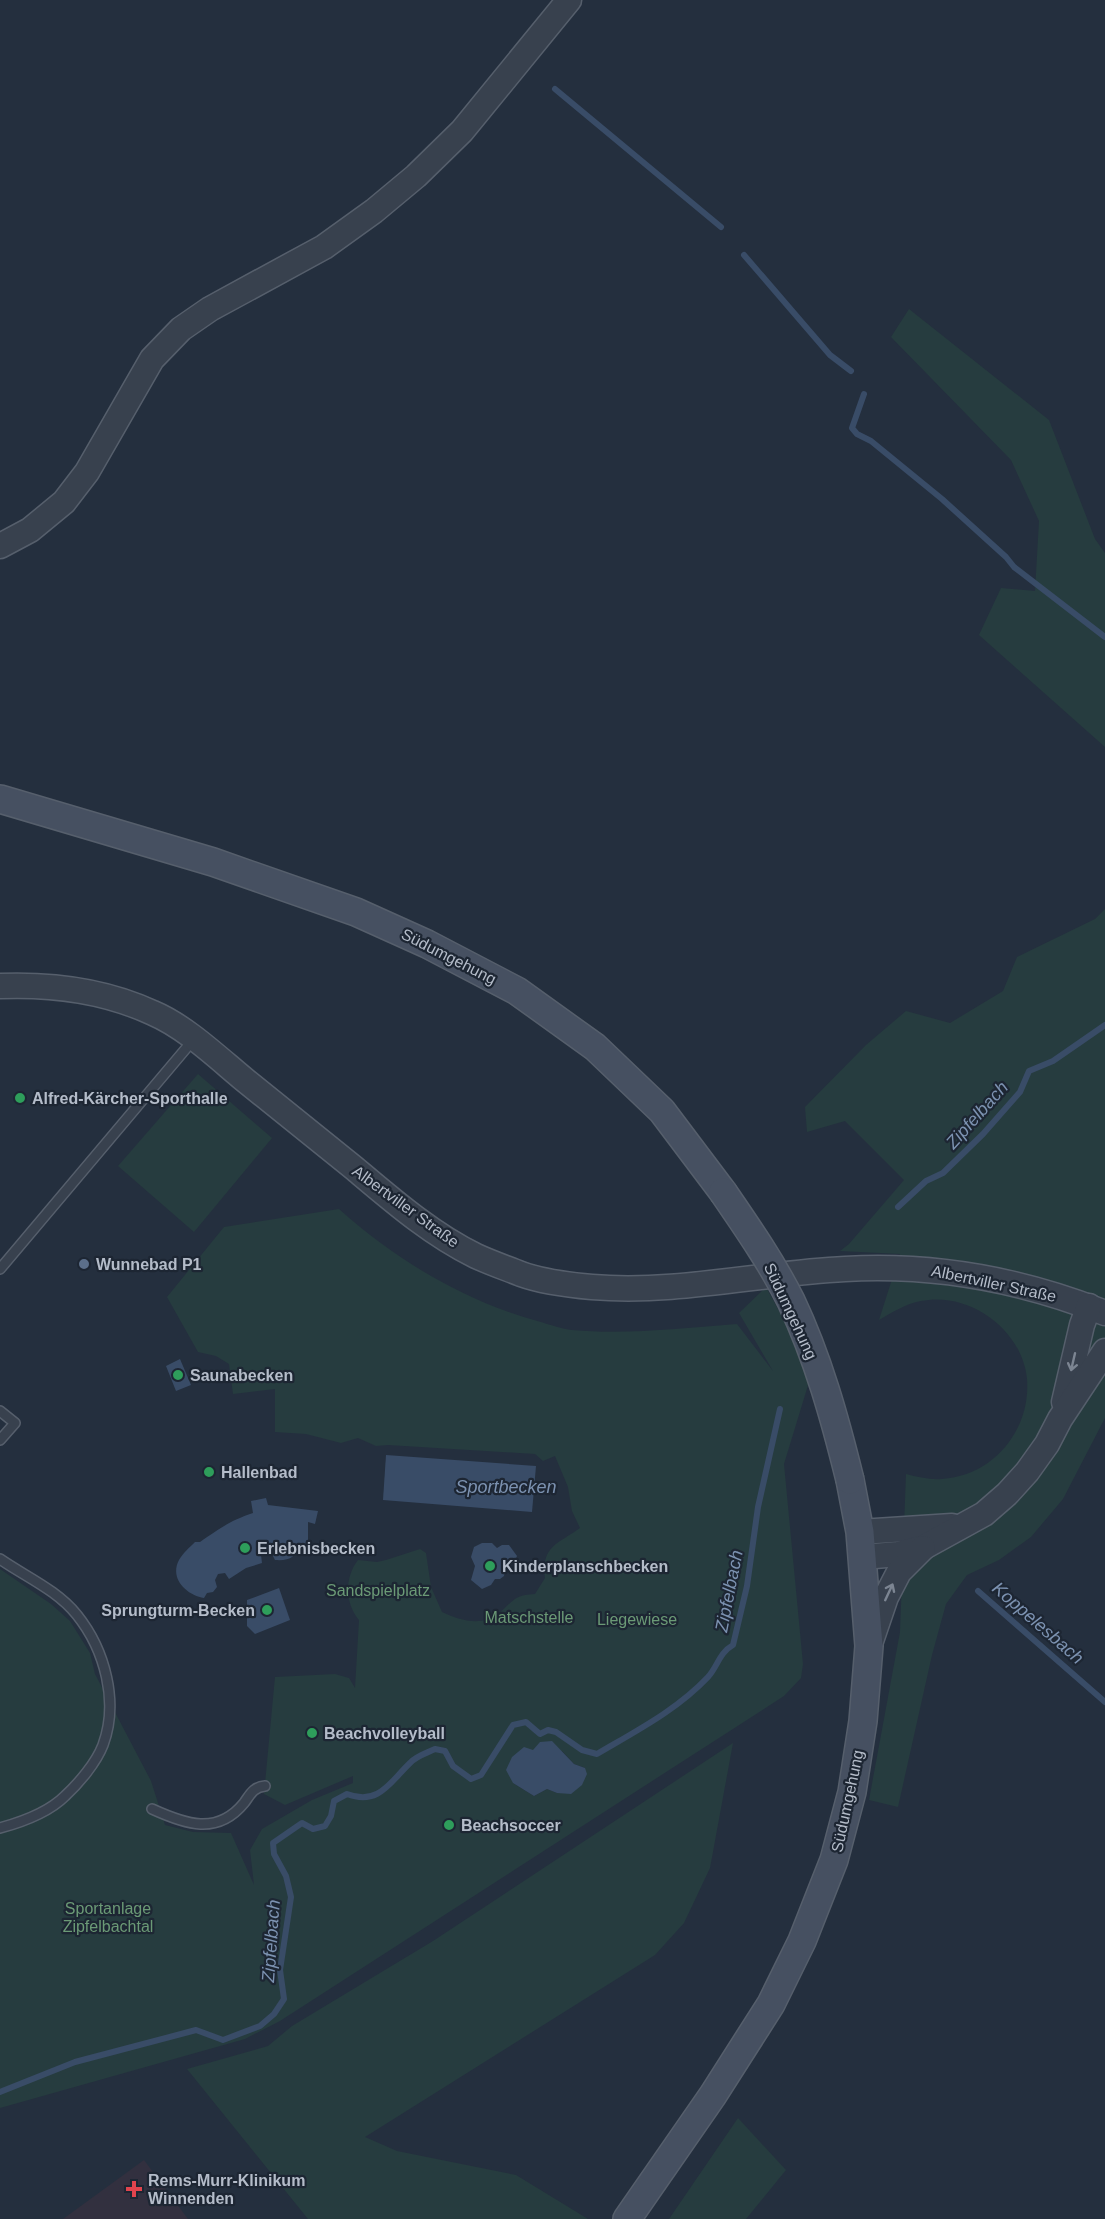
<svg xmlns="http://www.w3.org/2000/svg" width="1105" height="2219" viewBox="0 0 1105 2219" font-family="Arial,sans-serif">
	<rect width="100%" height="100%" fill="#242f3e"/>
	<polygon fill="#32303f" points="144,2160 188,2219 63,2219"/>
	<g fill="#263c3f" fill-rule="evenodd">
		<polygon points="909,309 1049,420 1095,539 1105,553 1105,747 979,635 1001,588 1035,591 1039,521 1011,460 891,337"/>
		<path d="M1105,909V1418L1063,1499L1031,1537L999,1560L967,1575L946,1604L932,1655L898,1807L869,1800L900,1632L906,1474C918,1477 930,1480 942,1479C994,1476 1031,1429 1027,1379C1022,1329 969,1291 921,1301C905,1304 893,1312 879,1320L900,1254L840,1251L849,1244L904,1180L845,1121L807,1132L805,1107L866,1045L906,1011L950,1023L1003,991L1017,957L1095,919Z"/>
		<polygon points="198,1074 272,1138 194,1232 118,1166"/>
		<path d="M339,1209C397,1261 466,1302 541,1322C551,1325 562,1329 572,1330C625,1335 684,1328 737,1324L773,1371L739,1313L766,1287L786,1324L809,1382L784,1464L803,1664L801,1678L784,1696L280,2021L245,2039L0,2108V1569L51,1604L70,1621L90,1653L95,1674L151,1781L165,1825L193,1832L231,1833L254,1885L250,1850L262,1829L312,1800L353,1783V1776L285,1805L264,1794L275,1677L335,1674L349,1678L355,1688L359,1620C345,1604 344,1578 358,1560L377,1562L386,1560L420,1549L426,1553L431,1587L442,1612C459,1620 481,1627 498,1614C513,1602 513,1595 535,1594L545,1578C541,1546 558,1544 580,1528L572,1511L568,1487L555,1456L543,1461L535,1454L388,1445L376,1446L358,1438L341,1443L306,1434L275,1432V1389L233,1394L229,1364L216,1356L198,1352L167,1297L224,1227ZM562,1751L574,1764L585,1768L557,1793L547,1789L534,1796L513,1783Z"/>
		<polygon points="733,1743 710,1868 684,1923 655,1955 365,2137 397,2151 516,2175 588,2219 308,2219 187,2069 268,2046 292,2026 433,1941"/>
		<polygon points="738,2118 786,2170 746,2219 669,2219"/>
	</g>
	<g fill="#394c67">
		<polygon points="180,1359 191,1385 176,1391 166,1366"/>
		<polygon points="386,1455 536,1466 532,1512 383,1500"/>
		<path d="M266,1498L268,1505L318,1511L315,1524L308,1522V1544H303C295,1557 290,1561 275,1560L272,1554L266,1552L261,1555L262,1563L246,1568L229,1579L225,1573L218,1574L215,1580L217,1587L213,1592L207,1593L204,1598C187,1595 169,1579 179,1560C183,1553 190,1547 195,1542H200C219,1529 229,1521 253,1513L251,1501Z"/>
		<polygon points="482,1543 492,1543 497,1548 502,1545 509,1545 517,1556 515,1561 506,1566 504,1576 500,1579 495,1579 491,1585 482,1589 471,1580 475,1566 471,1557 474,1547"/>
		<polygon points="279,1588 290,1620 255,1634 247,1626 247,1600"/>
		<polygon points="552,1741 574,1764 585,1768 587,1774 582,1785 571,1794 557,1793 547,1789 534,1796 513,1783 506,1770 512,1757 524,1747 533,1750 540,1742"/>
	</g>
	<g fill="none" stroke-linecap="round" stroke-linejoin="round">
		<g stroke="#394c67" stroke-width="6">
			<polyline points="555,89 721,227"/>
			<polyline points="744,255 830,355 851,371"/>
			<polyline points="864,394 852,428 857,434 871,441 942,499 1006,557 1014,567 1105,637"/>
			<polyline points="898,1207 926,1181 943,1173 983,1134 1020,1092 1029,1071 1053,1061 1105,1025"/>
			<polyline points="978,1591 1105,1702"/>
			<path d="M0,2092L75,2062L196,2030L223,2040L260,2026L274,2014L284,1999L280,1970L291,1897L286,1876L274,1854L273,1843L302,1823L313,1829L325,1826L331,1816L334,1801L347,1794C379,1806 390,1782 410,1763C416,1756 427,1753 435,1749L445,1751L453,1766L471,1779L481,1775L513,1725L526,1722L540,1734L548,1730L556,1732L582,1750L597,1754C636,1731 677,1710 708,1677C718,1666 719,1653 733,1645L747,1586L758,1507L780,1409"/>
		</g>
		<g stroke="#565f6c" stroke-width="12">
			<g id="service">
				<polyline points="0,1269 194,1039"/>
				<polyline points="0,1411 15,1423 0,1440"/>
				<path d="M0,1559C26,1577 57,1590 77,1615C105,1650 119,1702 103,1745C96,1763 79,1783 65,1796C49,1812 22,1822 0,1828"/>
				<path d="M152,1809C185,1824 217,1836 244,1803C250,1795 253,1787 265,1786"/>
			</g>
		</g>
		<g stroke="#565f6c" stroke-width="27">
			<g id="tertiary">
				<polyline points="0,546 30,530 64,502 87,472 152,359 181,329 210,309 324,247 374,211 416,176 462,131 569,0"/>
				<path d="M0,986C52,984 106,991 153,1013C186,1027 218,1058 246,1081C282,1110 318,1139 354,1168C392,1200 431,1234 476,1256C491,1263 506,1268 521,1274C543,1282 569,1285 592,1287C678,1294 760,1273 845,1269C934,1264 1022,1280 1105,1313"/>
				<polyline points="1064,1402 1082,1325 1089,1306"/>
				<polyline points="860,1532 952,1526"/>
				<polyline points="863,1557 898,1554 924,1547 984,1514 1007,1494 1027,1472 1047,1444 1060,1419 1105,1351"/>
				<polyline points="870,1644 886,1597 899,1572 923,1548"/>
			</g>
		</g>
		<g stroke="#565f6c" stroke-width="30">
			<g id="secondary">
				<polyline points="0,799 213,862 356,912 427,944 517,991 595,1047 662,1111 723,1192"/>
				<polyline points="627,2219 713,2095 771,2004 802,1941 834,1860 852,1792 863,1721 869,1646 860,1532 850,1480"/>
			</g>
		</g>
		<use href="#service" stroke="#38414e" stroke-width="9"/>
		<use href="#tertiary" stroke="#38414e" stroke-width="24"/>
		<use href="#secondary" stroke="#465061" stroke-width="27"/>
		<g stroke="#565f6c" stroke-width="30" stroke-linecap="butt">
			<path id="secondary-bridge" d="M723,1192C747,1227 772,1263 791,1301C818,1358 835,1419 850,1480"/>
		</g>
		<use href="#secondary-bridge" stroke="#465061" stroke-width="27"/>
	</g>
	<defs><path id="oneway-shaft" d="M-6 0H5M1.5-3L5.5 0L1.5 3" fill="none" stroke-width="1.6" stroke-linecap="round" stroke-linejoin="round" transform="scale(1.5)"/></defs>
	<g stroke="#7c8592">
		<use href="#oneway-shaft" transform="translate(1073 1362) rotate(103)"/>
		<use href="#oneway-shaft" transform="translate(889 1592) rotate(-65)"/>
	</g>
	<g fill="#2e9e5b" stroke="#1d2633" stroke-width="2">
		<circle cx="20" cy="1098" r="6"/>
		<circle cx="178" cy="1375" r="6"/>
		<circle cx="209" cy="1472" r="6"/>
		<circle cx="245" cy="1548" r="6"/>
		<circle cx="490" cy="1566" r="6"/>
		<circle cx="267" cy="1610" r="6"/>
		<circle cx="312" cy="1733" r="6"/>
		<circle cx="449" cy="1825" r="6"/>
	</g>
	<circle fill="#5c6f8a" stroke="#1d2633" stroke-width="2" cx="84" cy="1264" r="6"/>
	<path fill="#e0444e" stroke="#1d2633" stroke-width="2" d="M131 2180h6v6h6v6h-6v6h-6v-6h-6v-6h6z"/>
	<g text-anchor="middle" stroke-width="4.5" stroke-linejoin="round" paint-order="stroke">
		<g font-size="16" fill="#b4bcc9" stroke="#1d2633">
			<text transform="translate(449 956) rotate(27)" y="6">Südumgehung</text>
			<text transform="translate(406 1206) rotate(36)" y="6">Albertviller Straße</text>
			<text transform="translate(994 1283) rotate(12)" y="6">Albertviller Straße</text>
			<text transform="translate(791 1311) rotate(65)" y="6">Südumgehung</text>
			<text transform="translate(847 1801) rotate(-78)" y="6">Südumgehung</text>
		</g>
		<g font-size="16" font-weight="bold" fill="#b4bcc9" stroke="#1d2633" text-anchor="start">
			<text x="32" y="1104">Alfred-Kärcher-Sporthalle</text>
			<text x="96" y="1270">Wunnebad P1</text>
			<text x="190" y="1381">Saunabecken</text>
			<text x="221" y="1478">Hallenbad</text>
			<text x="257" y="1554">Erlebnisbecken</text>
			<text x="502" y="1572">Kinderplanschbecken</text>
			<text x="255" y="1616" text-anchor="end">Sprungturm-Becken</text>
			<text x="324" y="1739">Beachvolleyball</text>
			<text x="461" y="1831">Beachsoccer</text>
			<text x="148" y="2186">Rems-Murr-Klinikum<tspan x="148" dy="18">Winnenden</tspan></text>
		</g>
		<g font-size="16" fill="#6b9a76" stroke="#1d2633">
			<text x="378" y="1596">Sandspielplatz</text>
			<text x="529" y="1623">Matschstelle</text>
			<text x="637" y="1625">Liegewiese</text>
			<text x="108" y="1914">Sportanlage<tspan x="108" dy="18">Zipfelbachtal</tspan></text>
		</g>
		<g font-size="18" font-style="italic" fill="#7c92b1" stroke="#1d2633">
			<text transform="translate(977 1115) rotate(-48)" y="6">Zipfelbach</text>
			<text x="506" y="1493">Sportbecken</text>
			<text transform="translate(729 1591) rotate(-79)" y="6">Zipfelbach</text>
			<text transform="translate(1038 1623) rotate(41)" y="6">Koppelesbach</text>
			<text transform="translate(271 1941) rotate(-86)" y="6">Zipfelbach</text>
		</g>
	</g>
</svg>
